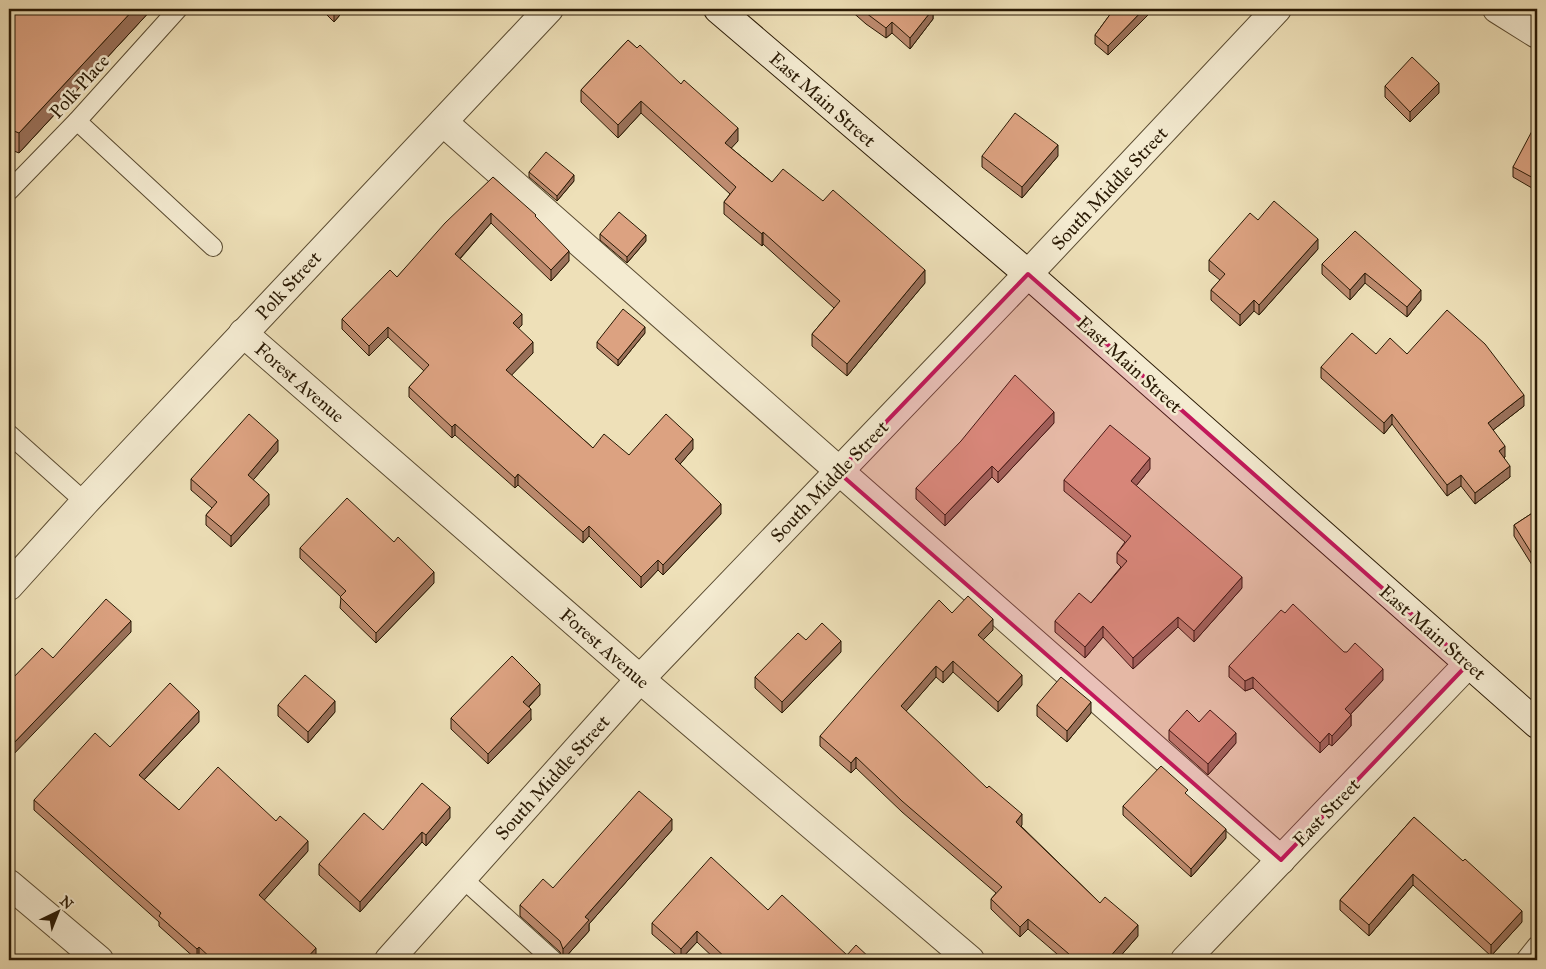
<svg xmlns="http://www.w3.org/2000/svg" width="1546" height="969" viewBox="0 0 1546 969" font-family="'IM FELL Great Primer',serif">
	<rect width="100%" height="100%" fill="#eee0b8"/>
	<filter id="stains"><feTurbulence type="fractalNoise" baseFrequency=".004" numOctaves="4"/><feColorMatrix values="0 0 0 0 .2 0 0 0 0 .09 0 0 0 0 .02 0 0 0 .5 -.17"/></filter>
	<radialGradient id="worn" r=".72"><stop offset=".6" stop-color="#630" stop-opacity="0"/><stop offset="1" stop-color="#630" stop-opacity=".3"/></radialGradient>
	<g fill="none" stroke-linecap="round" stroke-linejoin="round">
		<g stroke="#5a4b31" stroke-width="20">
			<g id="service">
				<polyline points="77,121 213,247"/>
				<polyline points="9,191 77,121 178,9"/>
				<polyline points="9,434 85,502"/>
				<polyline points="462,878 553,960"/>
				<polyline points="1525,960 1537,945"/>
			</g>
		</g>
		<g stroke="#5a4b31" stroke-width="30">
			<g id="minor">
				<polyline points="1497,9 1537,34"/>
				<polyline points="443,122 1281,860"/>
				<polyline points="243,333 640,679 970,960"/>
				<polyline points="9,586 85,502 549,9"/>
				<polyline points="9,884 99,960"/>
				<polyline points="389,960 640,679 1028,274"/>
				<polyline points="1185,960 1468,664"/>
			</g>
		</g>
		<g stroke="#5a4b31" stroke-width="30">
			<polyline id="tertiary" points="1028,274 1277,9"/>
		</g>
		<g stroke="#291904" stroke-width="30">
			<polyline id="secondary" points="718,9 1028,274 1537,724"/>
		</g>
		<use href="#service" stroke="#f4ebd1" stroke-width="18"/>
		<use href="#minor" stroke="#f4ebd1" stroke-width="28"/>
		<use href="#tertiary" stroke="#f4ebd1" stroke-width="28"/>
		<use href="#secondary" stroke="#f4ebd1" stroke-width="28"/>
	</g>
	<g fill="#bd8b6f" stroke="#291904">
		<polygon points="9,9 152,9 19,153 9,149"/>
		<polygon points="321,9 345,9 334,22"/>
		<polygon points="849,9 933,9 933,19 910,49 892,33 886,38 866,24"/>
		<polygon points="1114,9 1154,9 1108,55 1095,44 1095,35"/>
		<polygon points="628,40 738,141 731,148 772,182 823,201 925,283 847,376 812,346 812,334 834,308 763,244 762,246 724,214 724,202 730,194 641,113 618,138 581,102 581,90"/>
		<polygon points="1385,86 1439,93 1410,122 1385,97"/>
		<polygon points="1537,134 1537,191 1513,177 1513,167"/>
		<polygon points="982,156 1058,156 1022,198 982,167"/>
		<polygon points="529,172 574,181 557,201 529,177"/>
		<polygon points="493,177 536,218 569,261 551,281 491,223 460,259 522,325 518,328 533,353 511,375 593,448 629,455 693,449 680,464 721,514 663,575 658,570 641,588 589,536 583,543 518,485 515,488 455,435 452,438 409,397 409,387 424,371 388,337 369,356 342,329 342,319 397,277"/>
		<polygon points="1258,220 1318,249 1259,315 1254,311 1240,326 1211,300 1211,290 1220,280 1209,271 1209,260"/>
		<polygon points="1355,231 1421,300 1407,317 1365,283 1350,300 1322,274 1322,264"/>
		<polygon points="600,234 646,241 627,263 600,240"/>
		<polygon points="645,333 618,366 597,348 597,342"/>
		<polygon points="1376,354 1407,354 1524,406 1493,430 1505,457 1504,458 1510,477 1475,504 1461,486 1447,496 1392,424 1384,434 1321,378 1321,367"/>
		<polygon points="1054,423 998,483 992,477 945,526 916,499 916,488"/>
		<polygon points="278,451 253,480 269,505 231,547 206,525 206,515 212,508 191,490 191,479"/>
		<polygon points="1150,469 1136,486 1242,588 1194,642 1178,627 1133,669 1103,637 1085,658 1055,632 1055,621 1091,603 1121,567 1117,563 1117,553 1125,542 1064,491 1064,480"/>
		<polygon points="1537,510 1537,573 1514,536 1514,525"/>
		<polygon points="300,548 434,583 376,643 340,608 341,597 300,558"/>
		<polygon points="952,613 993,630 983,640 1022,685 998,712 953,672 943,683 936,677 906,711 1022,825 1021,826 1100,903 1138,936 1117,960 1064,960 1028,929 1020,937 991,909 991,899 996,893 902,812 856,768 851,773 820,746 820,736"/>
		<polygon points="1285,613 1344,652 1383,680 1351,714 1351,726 1332,746 1329,744 1320,753 1253,688 1245,691 1229,677 1229,666"/>
		<polygon points="806,640 841,652 782,713 755,688 755,677"/>
		<polygon points="540,695 529,707 531,720 488,764 451,729 451,718"/>
		<polygon points="278,705 335,712 308,743 278,716"/>
		<polygon points="1037,705 1091,713 1067,742 1037,716"/>
		<polygon points="199,722 144,780 179,810 308,851 264,900 316,959 314,960 202,960 199,958 197,960 159,926 159,922 34,810 34,800 110,747"/>
		<polygon points="1169,730 1236,743 1208,775 1169,740"/>
		<polygon points="1123,806 1226,838 1191,877 1123,815"/>
		<polygon points="1414,817 1522,922 1491,956 1413,885 1369,936 1340,910 1340,900"/>
		<polygon points="450,818 426,846 422,842 360,912 319,875 319,864 383,830"/>
		<polygon points="672,830 589,924 589,931 563,960 560,952 520,916 520,905"/>
		<polygon points="768,910 847,955 872,960 716,960 697,942 681,959 652,934 652,923"/>
	</g>
	<g fill="#9a715a" stroke="#291904">
		<polygon points="134,9 152,9 19,153 19,133"/>
		<polygon points="336,9 345,9 334,22 334,12"/>
		<polygon points="933,9 933,19 910,49 910,38"/>
		<polygon points="1144,9 1154,9 1108,55 1108,46"/>
		<polygon points="892,22 892,33 886,38 886,28"/>
		<polygon points="1439,83 1439,93 1410,122 1410,112"/>
		<polygon points="641,101 641,113 618,138 618,125"/>
		<polygon points="738,128 738,141 725,155 725,143"/>
		<polygon points="1058,145 1058,156 1022,198 1022,187"/>
		<polygon points="574,175 574,181 557,201 557,196"/>
		<polygon points="491,213 491,223 455,264 455,254"/>
		<polygon points="763,232 763,244 762,246 762,234"/>
		<polygon points="646,235 646,241 627,263 627,257"/>
		<polygon points="1318,239 1318,249 1259,315 1259,305"/>
		<polygon points="569,251 569,261 551,281 551,270"/>
		<polygon points="925,270 925,283 847,376 847,364"/>
		<polygon points="1365,273 1365,283 1350,300 1350,290"/>
		<polygon points="1421,290 1421,300 1407,317 1407,307"/>
		<polygon points="1254,300 1254,311 1240,326 1240,315"/>
		<polygon points="522,314 522,325 513,334 513,323"/>
		<polygon points="388,327 388,337 369,356 369,346"/>
		<polygon points="645,327 645,333 618,366 618,360"/>
		<polygon points="533,342 533,353 506,381 506,370"/>
		<polygon points="1524,395 1524,406 1488,434 1488,423"/>
		<polygon points="1054,412 1054,423 998,483 998,472"/>
		<polygon points="1392,414 1392,424 1384,434 1384,423"/>
		<polygon points="455,424 455,435 452,438 452,427"/>
		<polygon points="693,439 693,449 675,470 675,459"/>
		<polygon points="278,440 278,451 248,486 248,475"/>
		<polygon points="1505,446 1505,457 1499,462 1499,451"/>
		<polygon points="1150,458 1150,469 1131,492 1131,481"/>
		<polygon points="992,466 992,477 945,526 945,515"/>
		<polygon points="1510,466 1510,477 1475,504 1475,493"/>
		<polygon points="518,474 518,485 515,488 515,478"/>
		<polygon points="1461,475 1461,486 1447,496 1447,485"/>
		<polygon points="269,494 269,505 231,547 231,536"/>
		<polygon points="721,504 721,514 663,575 663,565"/>
		<polygon points="589,526 589,536 583,543 583,532"/>
		<polygon points="658,560 658,570 641,588 641,577"/>
		<polygon points="434,572 434,583 376,643 376,633"/>
		<polygon points="1242,577 1242,588 1194,642 1194,631"/>
		<polygon points="1178,617 1178,627 1133,669 1133,658"/>
		<polygon points="993,619 993,630 978,645 978,635"/>
		<polygon points="131,621 131,632 9,759 9,748"/>
		<polygon points="1103,626 1103,637 1085,658 1085,647"/>
		<polygon points="841,641 841,652 782,713 782,702"/>
		<polygon points="953,661 953,672 943,683 943,672"/>
		<polygon points="936,666 936,677 901,717 901,706"/>
		<polygon points="1383,669 1383,680 1345,720 1345,709"/>
		<polygon points="1022,675 1022,685 998,712 998,702"/>
		<polygon points="1253,677 1253,688 1245,691 1245,681"/>
		<polygon points="540,684 540,695 523,712 523,702"/>
		<polygon points="335,701 335,712 308,743 308,732"/>
		<polygon points="1091,702 1091,713 1067,742 1067,731"/>
		<polygon points="531,709 531,720 488,764 488,754"/>
		<polygon points="199,711 199,722 139,785 139,775"/>
		<polygon points="1351,715 1351,726 1332,746 1332,736"/>
		<polygon points="1236,733 1236,743 1208,775 1208,764"/>
		<polygon points="1329,733 1329,744 1320,753 1320,743"/>
		<polygon points="856,757 856,768 851,773 851,763"/>
		<polygon points="450,807 450,818 426,846 426,835"/>
		<polygon points="1022,814 1022,825 1016,832 1016,822"/>
		<polygon points="672,819 672,830 589,924 589,931 563,960 563,949 585,917"/>
		<polygon points="1226,829 1226,838 1191,877 1191,869"/>
		<polygon points="422,832 422,842 360,912 360,902"/>
		<polygon points="308,841 308,851 259,906 259,895"/>
		<polygon points="1413,874 1413,885 1369,936 1369,925"/>
		<polygon points="1522,911 1522,922 1491,956 1491,945"/>
		<polygon points="1028,919 1028,929 1020,937 1020,927"/>
		<polygon points="1138,925 1138,936 1117,960 1107,960"/>
		<polygon points="697,931 697,942 681,959 681,949"/>
		<polygon points="199,947 199,958 197,960 197,949"/>
		<polygon points="316,948 316,959 314,960 305,960"/>
	</g>
	<g fill="#dca281" stroke="#291904">
		<polygon points="9,9 134,9 19,133 9,129"/>
		<polygon points="861,9 933,9 910,38 892,22 886,28 866,13"/>
		<polygon points="1114,9 1144,9 1108,46 1095,35"/>
		<polygon points="628,40 637,48 640,45 681,84 684,80 738,128 725,143 772,182 783,169 823,201 833,190 925,270 847,364 812,334 840,301 763,232 762,234 724,202 736,187 641,101 618,125 581,90"/>
		<polygon points="1412,57 1439,83 1410,112 1385,86"/>
		<polygon points="1015,113 1058,145 1022,187 982,156"/>
		<polygon points="1532,131 1537,134 1537,180 1513,167"/>
		<polygon points="546,152 574,175 557,196 529,172"/>
		<polygon points="493,177 536,215 535,216 569,251 551,270 491,213 455,254 522,314 513,323 533,342 506,370 593,448 604,434 629,455 666,414 693,439 675,459 721,504 663,565 658,560 641,577 589,526 583,532 518,474 515,478 455,424 452,427 409,387 429,365 388,327 369,346 342,319 390,270 397,277 445,223"/>
		<polygon points="1274,201 1318,239 1259,305 1254,300 1240,315 1211,290 1225,274 1209,260 1250,213 1258,220"/>
		<polygon points="619,212 646,235 627,257 600,234"/>
		<polygon points="1355,231 1421,290 1407,307 1365,273 1350,290 1322,264"/>
		<polygon points="623,309 645,327 618,360 597,342"/>
		<polygon points="1447,310 1485,344 1524,395 1488,423 1505,446 1499,451 1510,466 1475,493 1461,475 1447,485 1392,414 1384,423 1321,367 1352,333 1376,354 1390,338 1407,354"/>
		<polygon points="1015,375 1054,412 998,472 992,466 945,515 916,488 961,441"/>
		<polygon points="249,414 278,440 248,475 269,494 231,536 206,515 217,502 191,479"/>
		<polygon points="1110,425 1150,458 1131,481 1242,577 1194,631 1178,617 1133,658 1103,626 1085,647 1055,621 1079,593 1091,603 1127,561 1117,553 1131,536 1064,480"/>
		<polygon points="347,498 394,542 398,537 434,572 376,633 340,597 346,591 300,548"/>
		<polygon points="1537,510 1537,562 1514,525"/>
		<polygon points="968,596 993,619 978,635 1022,675 998,702 953,661 943,672 936,666 901,706 987,788 989,786 1022,814 1016,822 1100,903 1105,897 1138,925 1107,960 1076,960 1028,919 1020,927 991,899 1002,887 902,801 856,757 851,763 820,736 939,600 952,613"/>
		<polygon points="106,599 131,621 9,748 9,682 42,648 53,658"/>
		<polygon points="1293,604 1344,652 1347,652 1355,643 1383,669 1345,709 1351,715 1332,736 1329,733 1320,743 1253,677 1245,681 1229,666 1281,610 1285,613"/>
		<polygon points="822,623 841,641 782,702 755,677 798,633 806,640"/>
		<polygon points="512,656 540,684 523,702 531,709 488,754 451,718"/>
		<polygon points="305,675 335,701 308,732 278,705"/>
		<polygon points="1061,677 1091,702 1067,731 1037,705"/>
		<polygon points="170,683 199,711 139,775 179,810 218,767 276,821 280,816 308,841 259,895 316,948 305,960 213,960 199,947 197,949 159,916 161,913 34,800 95,733 110,747"/>
		<polygon points="1187,710 1199,722 1210,710 1236,733 1208,764 1169,730"/>
		<polygon points="1161,766 1188,790 1185,793 1226,829 1191,869 1123,806"/>
		<polygon points="422,783 450,807 426,835 422,832 360,902 319,864 364,813 383,830"/>
		<polygon points="639,791 672,819 585,917 589,920 563,949 560,941 520,905 543,879 553,888"/>
		<polygon points="1414,817 1463,861 1465,859 1522,911 1491,945 1413,874 1369,925 1340,900"/>
		<polygon points="711,857 768,910 782,895 847,955 856,945 872,960 728,960 697,931 681,949 652,923"/>
		<polygon points="1251,957 1255,960 1248,960"/>
	</g>
	<path fill="#c2185b" fill-opacity="0.2" stroke="#c2185b" stroke-width="4" stroke-linejoin="round" d="M1028,274L1468,664L1281,860L838,472Z"/>
	<g text-anchor="middle" stroke-width="5" stroke-linejoin="round" paint-order="stroke">
		<g font-size="19" fill="#291904" stroke="#f4ebd1">
			<text transform="translate(79 86) rotate(-48)" y="7">Polk Place</text>
			<text transform="translate(823 99) rotate(41)" y="7">East Main Street</text>
			<text transform="translate(1109 188) rotate(-47)" y="7">South Middle Street</text>
			<text transform="translate(288 285) rotate(-47)" y="7">Polk Street</text>
			<text transform="translate(1130 364) rotate(42)" y="7">East Main Street</text>
			<text transform="translate(300 382) rotate(41)" y="7">Forest Avenue</text>
			<text transform="translate(829 481) rotate(-46)" y="7">South Middle Street</text>
			<text transform="translate(1433 632) rotate(41)" y="7">East Main Street</text>
			<text transform="translate(605 648) rotate(41)" y="7">Forest Avenue</text>
			<text transform="translate(552 777) rotate(-48)" y="7">South Middle Street</text>
			<text transform="translate(1326 812) rotate(-46)" y="7">East Street</text>
		</g>
	</g>
	<rect width="1546" height="969" fill="none" stroke="#eee0b8" stroke-width="30"/>
	<rect x="10" y="10" width="1526" height="949" fill="none" stroke="#291904" stroke-width="2.5"/>
	<rect x="15" y="15" width="1516" height="939" fill="none" stroke="#291904"/>
	<g transform="translate(58 912) rotate(43)" stroke="#f4ebd1" stroke-width="4" paint-order="stroke">
	<path d="M0-4L9 19L0 12L-9 19Z" fill="#291904"/>
	<text y="-8" font-size="14" font-weight="bold" text-anchor="middle" fill="#291904">N</text>
	</g>
	<rect width="100%" height="100%" filter="url(#stains)"/>
	<rect width="100%" height="100%" fill="url(#worn)"/>
</svg>
